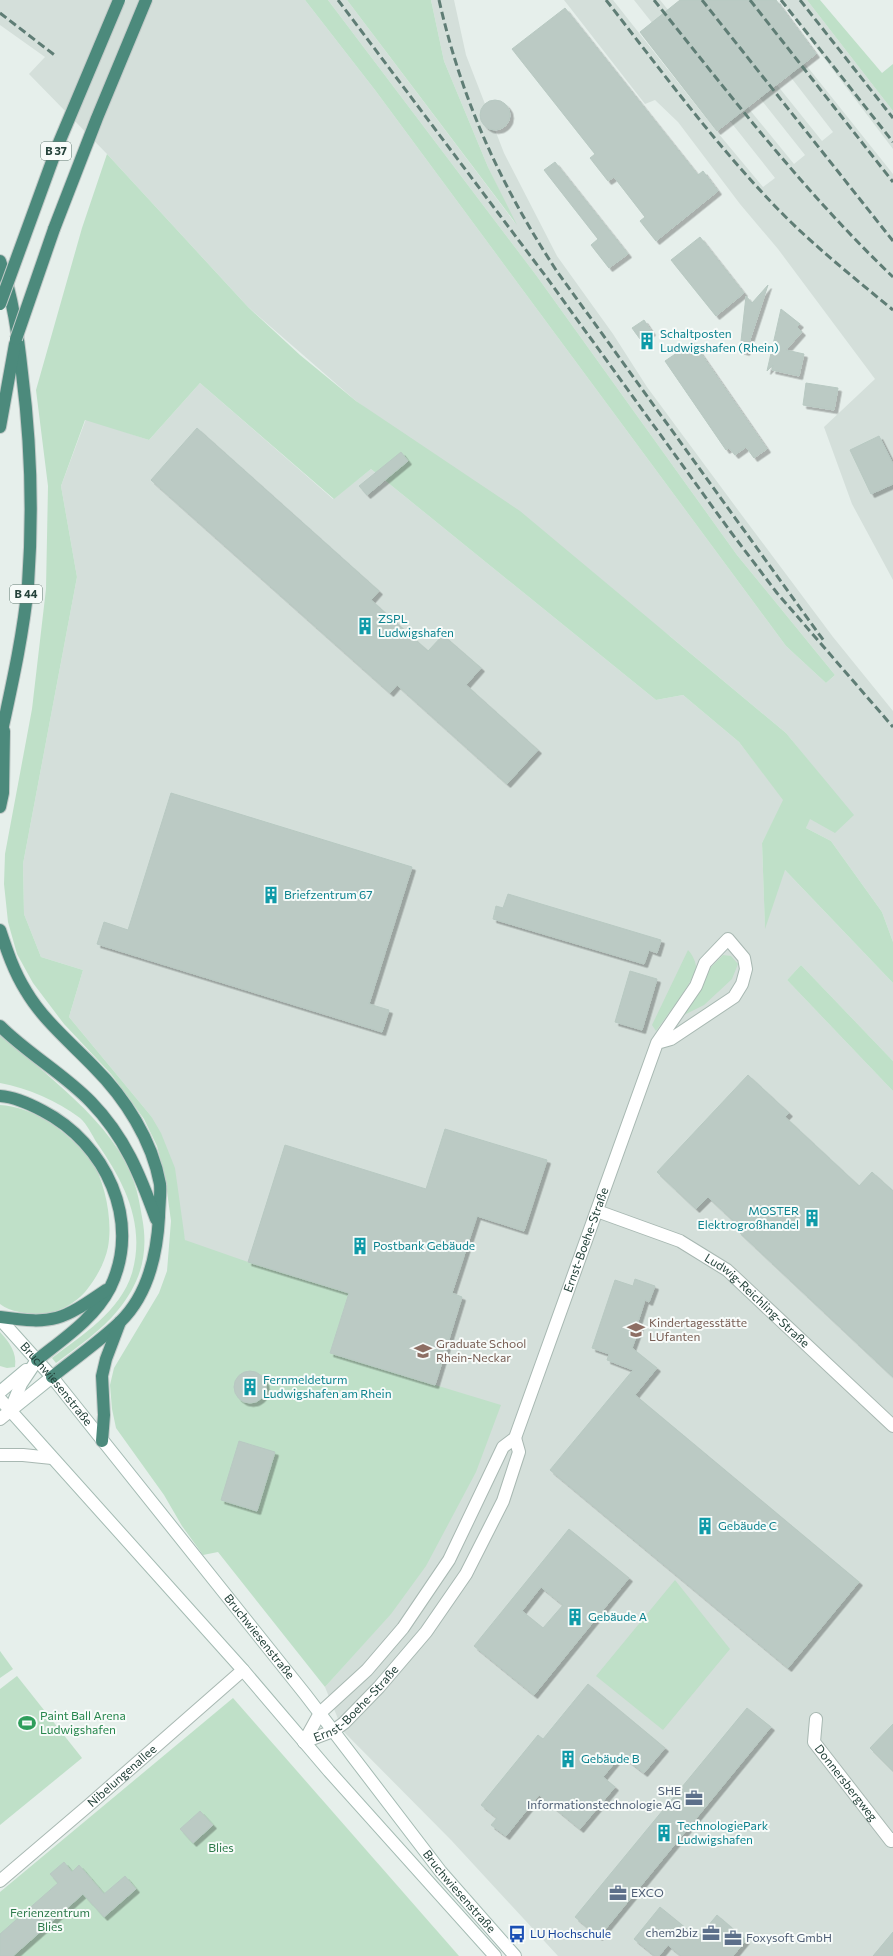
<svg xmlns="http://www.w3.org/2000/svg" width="893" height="1956" viewBox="0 0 893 1956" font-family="Commissioner,sans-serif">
	<defs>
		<filter id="shadow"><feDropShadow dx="3.5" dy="3.5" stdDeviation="0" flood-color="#0004"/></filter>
	</defs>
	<rect width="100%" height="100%" fill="#e6efeb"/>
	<g fill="#d4dfda">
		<polygon points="0,0 305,0 375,90 786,646 826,683 835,675 737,555 536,275 328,0 347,0 515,223 488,167 444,61 431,0 454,0 466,55 504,153 557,256 613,334 647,387 738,510 833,637 893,711 893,942 882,912 831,841 806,828 821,776 786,733 671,637 356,401 248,307 107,154 29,74 45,57 0,25"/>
		<polygon points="564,0 613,0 718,133 763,187 775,178 634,0 660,0 794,164 805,155 682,0 709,0 822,141 833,132 749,23 794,53 806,65 893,174 893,580 852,504 824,427 875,379 778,249 740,204 678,122 655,100 645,104"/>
		<polygon points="780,0 807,0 893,111 893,149"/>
		<polygon points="200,383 333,499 371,469 656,700 683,695 739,742 784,800 762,843 765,927 784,869 893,983 893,1061 801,965 787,980 893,1091 893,1956 558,1956 451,1840 343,1731 325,1687 390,1614 185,1240 151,1116 69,1017 83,970 41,957 24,914 23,864 77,577 61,486 86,419 149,440"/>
	</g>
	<g fill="#bfe0c8">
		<polygon points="305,0 328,0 536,275 737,555 835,675 826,683 786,646 375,90"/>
		<polygon points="347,0 431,0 444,61 488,167 517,225"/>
		<polygon points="807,0 820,0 882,73 893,64 893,111"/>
		<polygon points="107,154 248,307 300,355 356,401 520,511 786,733 854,815 835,833 810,819 806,828 831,841 882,912 893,942 893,983 785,870 765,929 762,843 783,800 739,742 683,695 656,700 371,469 334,499 200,383 149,440 85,420 61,486 77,577 23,864 24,914 41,957 83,970 69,1017 151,1116 161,1133 175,1168 185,1240 248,1262 349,1293 330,1353 501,1405 476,1472 426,1566 391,1614 325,1687 218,1552 203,1555 182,1526 164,1495 116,1428 112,1409 110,1385 114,1368 159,1293 167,1271 171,1221 165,1177 157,1146 144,1119 111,1074 64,1024 33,983 17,954 8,922 4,884 5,854 32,709 46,589 48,486 36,390 82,228"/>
		<path d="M688,950C692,954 695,960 696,966C697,978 664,1019 656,1031L652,1025Z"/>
		<polygon points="723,955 731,956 738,964 732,979 704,1005 680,1017 703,986 707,971"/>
		<polygon points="801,965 893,1061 893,1091 787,980"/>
		<path d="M0,1032C45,1077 113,1120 134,1182C138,1193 140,1206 142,1217C149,1253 141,1282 118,1310C101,1331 77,1347 56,1363L52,1358C82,1335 120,1312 132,1273C146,1224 124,1182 97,1143C92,1135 87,1124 80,1118C57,1101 28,1088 0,1083Z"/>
		<path d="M0,1105C31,1107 57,1125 78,1146C82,1150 88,1154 91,1159C105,1182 113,1220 108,1247C105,1263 95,1280 85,1292C74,1304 57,1314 40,1314C28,1314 10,1312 0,1304Z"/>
		<path d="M0,1332C9,1342 17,1352 15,1367L7,1368L0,1366Z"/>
		<polygon points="675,1580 730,1649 663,1730 596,1676"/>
		<polygon points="0,1651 13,1669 0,1678"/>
		<polygon points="17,1676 82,1758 0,1825 0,1689"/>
		<polygon points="233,1698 459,1956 0,1956 0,1892"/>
	</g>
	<g fill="#bbcac4" stroke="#b8c9c2" fill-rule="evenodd" filter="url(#shadow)">
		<polygon points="680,0 776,0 816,54 717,131 640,32"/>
		<polygon points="565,8 698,175 703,171 718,191 656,241 640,221 645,217 614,177 608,181 590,158 595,154 512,49"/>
		<circle cx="495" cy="115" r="15"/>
		<polygon points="555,162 628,254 609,268 591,245 598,239 544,170"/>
		<polygon points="700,237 744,293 716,316 671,260"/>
		<polygon points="768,285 746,352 740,350 746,296 752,303"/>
		<polygon points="781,309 800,324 797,327 802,332 786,350 804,354 799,376 772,370 773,365 767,371"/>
		<polygon points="644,320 652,332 640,339 632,328"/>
		<polygon points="693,342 767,449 754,458 746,447 735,455 729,448 726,450 665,361"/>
		<polygon points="806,383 838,388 834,410 803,405"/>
		<polygon points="197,428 379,591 371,600 428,651 443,635 481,668 466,685 538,750 507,784 397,685 390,693 151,480"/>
		<polygon points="879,436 893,464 893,484 871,494 850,450"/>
		<polygon points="401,452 408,461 367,495 359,486"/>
		<polygon points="171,793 412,867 369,1004 389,1010 382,1032 97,944 104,922 128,930"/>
		<polygon points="508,894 661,940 657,953 649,950 644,964 493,919 496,906 503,908"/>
		<polygon points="630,971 657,979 642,1030 615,1022"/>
		<polygon points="748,1075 789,1113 785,1117 859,1186 872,1172 893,1191 893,1377 738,1231 740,1227 708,1197 696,1209 657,1172"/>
		<polygon points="445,1129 547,1160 524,1231 477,1216 452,1293 462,1297 435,1385 330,1353 349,1293 248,1262 285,1145 426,1189"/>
		<polygon points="635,1279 655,1286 649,1302 645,1300 637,1325 640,1326 632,1348 657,1368 635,1395 859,1582 788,1668 550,1470 633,1370 607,1360 609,1354 592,1348 615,1280 633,1286"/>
		<circle cx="250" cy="1387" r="16"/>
		<polygon points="239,1441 275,1452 257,1511 221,1500"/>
		<path d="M569,1529L629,1578L534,1695L474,1646ZM541,1587L563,1605L543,1628L522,1611Z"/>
		<polygon points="588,1684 665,1748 644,1773 621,1755 603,1777 615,1787 580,1829 539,1795 506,1836 491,1825 497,1818 481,1805 538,1735 543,1739"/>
		<polygon points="747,1708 771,1727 599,1937 575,1917"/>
		<polygon points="893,1724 893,1771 870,1748"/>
		<polygon points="200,1811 213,1825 193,1843 180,1829"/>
		<polygon points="64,1862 72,1872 79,1865 104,1894 125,1876 136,1889 104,1917 83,1894 13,1956 0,1956 0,1934 58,1883 50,1874"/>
		<polygon points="660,1907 698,1938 717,1915 746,1940 733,1956 681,1956 668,1945 659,1956 655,1956 634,1939"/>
		<polygon points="893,1932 893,1956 873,1956"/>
	</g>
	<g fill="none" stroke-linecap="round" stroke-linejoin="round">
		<g stroke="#a8b8b2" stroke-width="14">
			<g id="minor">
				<path id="s1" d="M597,1211L680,1241L727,1270L893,1426"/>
				<polyline points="0,1419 10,1411"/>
				<polyline points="0,1455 23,1455 52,1458"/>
				<path id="s2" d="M816,1719L814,1742L891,1841L893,1839"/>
				<path id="s3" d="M304,1742L320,1713L367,1670L403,1628L449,1560L503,1447L515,1438L657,1043L696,986L705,963L728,939L744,958L746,969L742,984L734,997L671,1039L657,1043"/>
				<path id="s4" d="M304,1742L333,1731L344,1723L379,1687L426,1632L466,1574L503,1501L519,1452L515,1438"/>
				<path id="s5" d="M0,1881L89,1805L243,1670"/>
			</g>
		</g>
		<g stroke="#a4bbb3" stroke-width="14">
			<g id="secondary">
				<path id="s6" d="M0,1319L52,1377L305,1694L441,1872L515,1956"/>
				<polyline points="0,1392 26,1370"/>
				<polyline points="0,1399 243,1670 329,1771 495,1956"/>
				<polyline points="11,1410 52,1377"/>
				<polyline points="10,1411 21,1384 37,1360"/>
			</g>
		</g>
		<g stroke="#c2cac8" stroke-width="14">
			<g id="trunk">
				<polyline points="54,229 97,118 146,0"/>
				<path d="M0,261C13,297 18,336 22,373C31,443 33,515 28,585C23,637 11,689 0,740"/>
				<polyline points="0,427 15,344"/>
				<polyline points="0,807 3,793 4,731"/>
				<path d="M0,930C7,951 14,972 26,991C43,1020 71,1043 94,1067C125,1098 152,1140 160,1184C161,1194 159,1207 159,1217C157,1254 148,1295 120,1322C99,1342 74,1359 52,1377"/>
				<path d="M0,1026C28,1054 64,1074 91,1102C125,1137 140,1175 156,1219"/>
				<path d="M0,1096C15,1097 30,1104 43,1111C105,1143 143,1221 110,1288C94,1319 63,1339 37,1360"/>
				<path d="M0,1317C55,1325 62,1320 106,1290"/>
				<polyline points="102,1441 104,1415 102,1376 106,1359 120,1322"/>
			</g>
		</g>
		<use href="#minor" stroke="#fff" stroke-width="12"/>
		<use href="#secondary" stroke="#fff" stroke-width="12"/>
		<use href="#trunk" stroke="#4c8a7c" stroke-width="12"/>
		<g stroke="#5f7d75" stroke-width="3" stroke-dasharray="8 4" stroke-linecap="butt">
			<polyline points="338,0 547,278 730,531 777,593 893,727"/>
			<path d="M439,0C462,101 500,184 556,270L824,641"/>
			<path d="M606,0C660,69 712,140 773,204C810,243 852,276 893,310"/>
			<path d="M654,0C730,95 805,193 893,277"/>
			<polyline points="702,0 893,241"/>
			<polyline points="750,0 893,182"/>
			<polyline points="781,0 893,142"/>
			<polyline points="800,0 893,118"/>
			<polyline points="0,13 57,57"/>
		</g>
		<g stroke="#c2cac8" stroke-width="14" stroke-linecap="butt">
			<g id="trunk-bridge">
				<polyline points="0,304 58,145 119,0"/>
				<polyline points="16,339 54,229"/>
			</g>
		</g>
		<use href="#trunk-bridge" stroke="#4c8a7c" stroke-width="12"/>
	</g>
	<defs>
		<g id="building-bare" transform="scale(1.38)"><path d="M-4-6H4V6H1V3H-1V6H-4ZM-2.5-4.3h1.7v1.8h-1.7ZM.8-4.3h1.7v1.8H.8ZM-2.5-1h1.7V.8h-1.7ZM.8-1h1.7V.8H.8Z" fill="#0f9aa8" stroke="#f7fbf9" stroke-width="2.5" paint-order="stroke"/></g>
		<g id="school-bare" transform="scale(1.38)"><path d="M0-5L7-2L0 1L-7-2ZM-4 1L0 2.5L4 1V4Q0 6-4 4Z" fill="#8d6e63" stroke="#f7fbf9" stroke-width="2.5" paint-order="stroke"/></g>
		<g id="university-bare" transform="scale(1.38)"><path d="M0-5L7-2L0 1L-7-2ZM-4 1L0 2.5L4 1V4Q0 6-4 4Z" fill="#8d6e63" stroke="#f7fbf9" stroke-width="2.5" paint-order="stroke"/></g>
		<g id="stadium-bare" transform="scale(1.38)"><path d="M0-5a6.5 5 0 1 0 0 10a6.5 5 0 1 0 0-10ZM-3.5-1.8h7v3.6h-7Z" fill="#2e9e5b" stroke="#f7fbf9" stroke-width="2.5" paint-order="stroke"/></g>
		<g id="office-bare" transform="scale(1.38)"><path d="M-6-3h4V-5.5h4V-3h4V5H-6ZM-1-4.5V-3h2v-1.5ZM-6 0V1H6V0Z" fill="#5c6f8a" stroke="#f7fbf9" stroke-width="2.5" paint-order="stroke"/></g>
		<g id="bus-bare" transform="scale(1.38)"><path d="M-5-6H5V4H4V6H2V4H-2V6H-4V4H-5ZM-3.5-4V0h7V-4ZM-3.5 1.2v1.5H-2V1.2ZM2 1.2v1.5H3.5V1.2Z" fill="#1a4fb4" stroke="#f7fbf9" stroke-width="2.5" paint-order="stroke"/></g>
	</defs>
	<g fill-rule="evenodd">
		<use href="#building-bare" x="647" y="341"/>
		<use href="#building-bare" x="365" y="626"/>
		<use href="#building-bare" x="271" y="895"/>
		<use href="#building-bare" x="812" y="1218"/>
		<use href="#building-bare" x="360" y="1246"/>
		<use href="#school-bare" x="636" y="1330"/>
		<use href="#university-bare" x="423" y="1351"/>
		<use href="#building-bare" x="250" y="1387"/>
		<use href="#building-bare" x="705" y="1526"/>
		<use href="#building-bare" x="575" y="1617"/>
		<use href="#stadium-bare" x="27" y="1723"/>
		<use href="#building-bare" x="568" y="1759"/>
		<use href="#office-bare" x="694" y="1798"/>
		<use href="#building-bare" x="664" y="1833"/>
		<use href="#office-bare" x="618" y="1893"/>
		<use href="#office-bare" x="711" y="1933"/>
		<use href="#bus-bare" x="517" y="1934"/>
		<use href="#office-bare" x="733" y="1938"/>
	</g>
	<g text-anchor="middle" stroke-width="4" stroke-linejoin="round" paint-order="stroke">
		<g fill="#f7fbf9" stroke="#637a73" stroke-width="1">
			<rect x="41" y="142" width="30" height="18" rx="3"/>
			<rect x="10" y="585" width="32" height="18" rx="3"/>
		</g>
		<g font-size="11" font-weight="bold" fill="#24423a">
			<text x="56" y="155">B 37</text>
			<text x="26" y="598">B 44</text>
		</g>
		<g font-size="12" fill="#0d838f" stroke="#f7fbf9" text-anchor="start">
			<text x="660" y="338">Schaltposten<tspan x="660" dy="14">Ludwigshafen (Rhein)</tspan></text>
			<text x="378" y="623">ZSPL<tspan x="378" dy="14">Ludwigshafen</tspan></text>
			<text x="284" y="899">Briefzentrum 67</text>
			<text x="799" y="1215" text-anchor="end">MOSTER<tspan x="799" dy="14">Elektrogroßhandel</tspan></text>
			<text x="373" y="1250">Postbank Gebäude</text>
			<text x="263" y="1384">Fernmeldeturm<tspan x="263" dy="14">Ludwigshafen am Rhein</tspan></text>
			<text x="718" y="1530">Gebäude C</text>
			<text x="588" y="1621">Gebäude A</text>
			<text x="581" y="1763">Gebäude B</text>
			<text x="677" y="1830">TechnologiePark<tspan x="677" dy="14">Ludwigshafen</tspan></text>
		</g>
		<g font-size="12" fill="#24423a" stroke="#f7fbf9">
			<text dy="4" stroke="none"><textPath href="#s3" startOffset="585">Ernst-Boehe-Straße</textPath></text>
			<text dy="4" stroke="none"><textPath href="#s1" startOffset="186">Ludwig-Reichling-Straße</textPath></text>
			<text dy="4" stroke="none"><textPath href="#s6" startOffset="86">Bruchwiesenstraße</textPath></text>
			<text dy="4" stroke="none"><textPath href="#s6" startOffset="410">Bruchwiesenstraße</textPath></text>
			<text dy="4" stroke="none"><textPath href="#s4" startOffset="66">Ernst-Boehe-Straße</textPath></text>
			<text dy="4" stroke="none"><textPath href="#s5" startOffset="161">Nibelungenallee</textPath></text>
			<text dy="4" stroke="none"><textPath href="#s2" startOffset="75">Donnersbergweg</textPath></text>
			<text dy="4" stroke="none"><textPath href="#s6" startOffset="734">Bruchwiesenstraße</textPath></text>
		</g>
		<g font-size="12" fill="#785e54" stroke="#f7fbf9" text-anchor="start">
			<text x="649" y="1327">Kindertagesstätte<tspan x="649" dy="14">LUfanten</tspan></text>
			<text x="436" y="1348">Graduate School<tspan x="436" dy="14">Rhein-Neckar</tspan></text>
		</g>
		<g font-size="12" fill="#27864d" stroke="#f7fbf9" text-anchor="start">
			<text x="40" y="1720">Paint Ball Arena<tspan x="40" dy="14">Ludwigshafen</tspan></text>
		</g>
		<g font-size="12" fill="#4e5e75" stroke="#f7fbf9" text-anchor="end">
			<text x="681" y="1795">SHE<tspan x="681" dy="14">Informationstechnologie AG</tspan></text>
			<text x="631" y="1897" text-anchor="start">EXCO</text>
			<text x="698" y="1937">chem2biz</text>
			<text x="746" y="1942" text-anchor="start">Foxysoft GmbH</text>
		</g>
		<g font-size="12" fill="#2d7a4b" stroke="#f7fbf9">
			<text x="221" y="1852">Blies</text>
			<text x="50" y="1917">Ferienzentrum<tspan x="50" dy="14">Blies</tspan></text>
		</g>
		<g font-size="12" fill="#164399" stroke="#f7fbf9" text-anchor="start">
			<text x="530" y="1938">LU Hochschule</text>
		</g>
	</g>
</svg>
